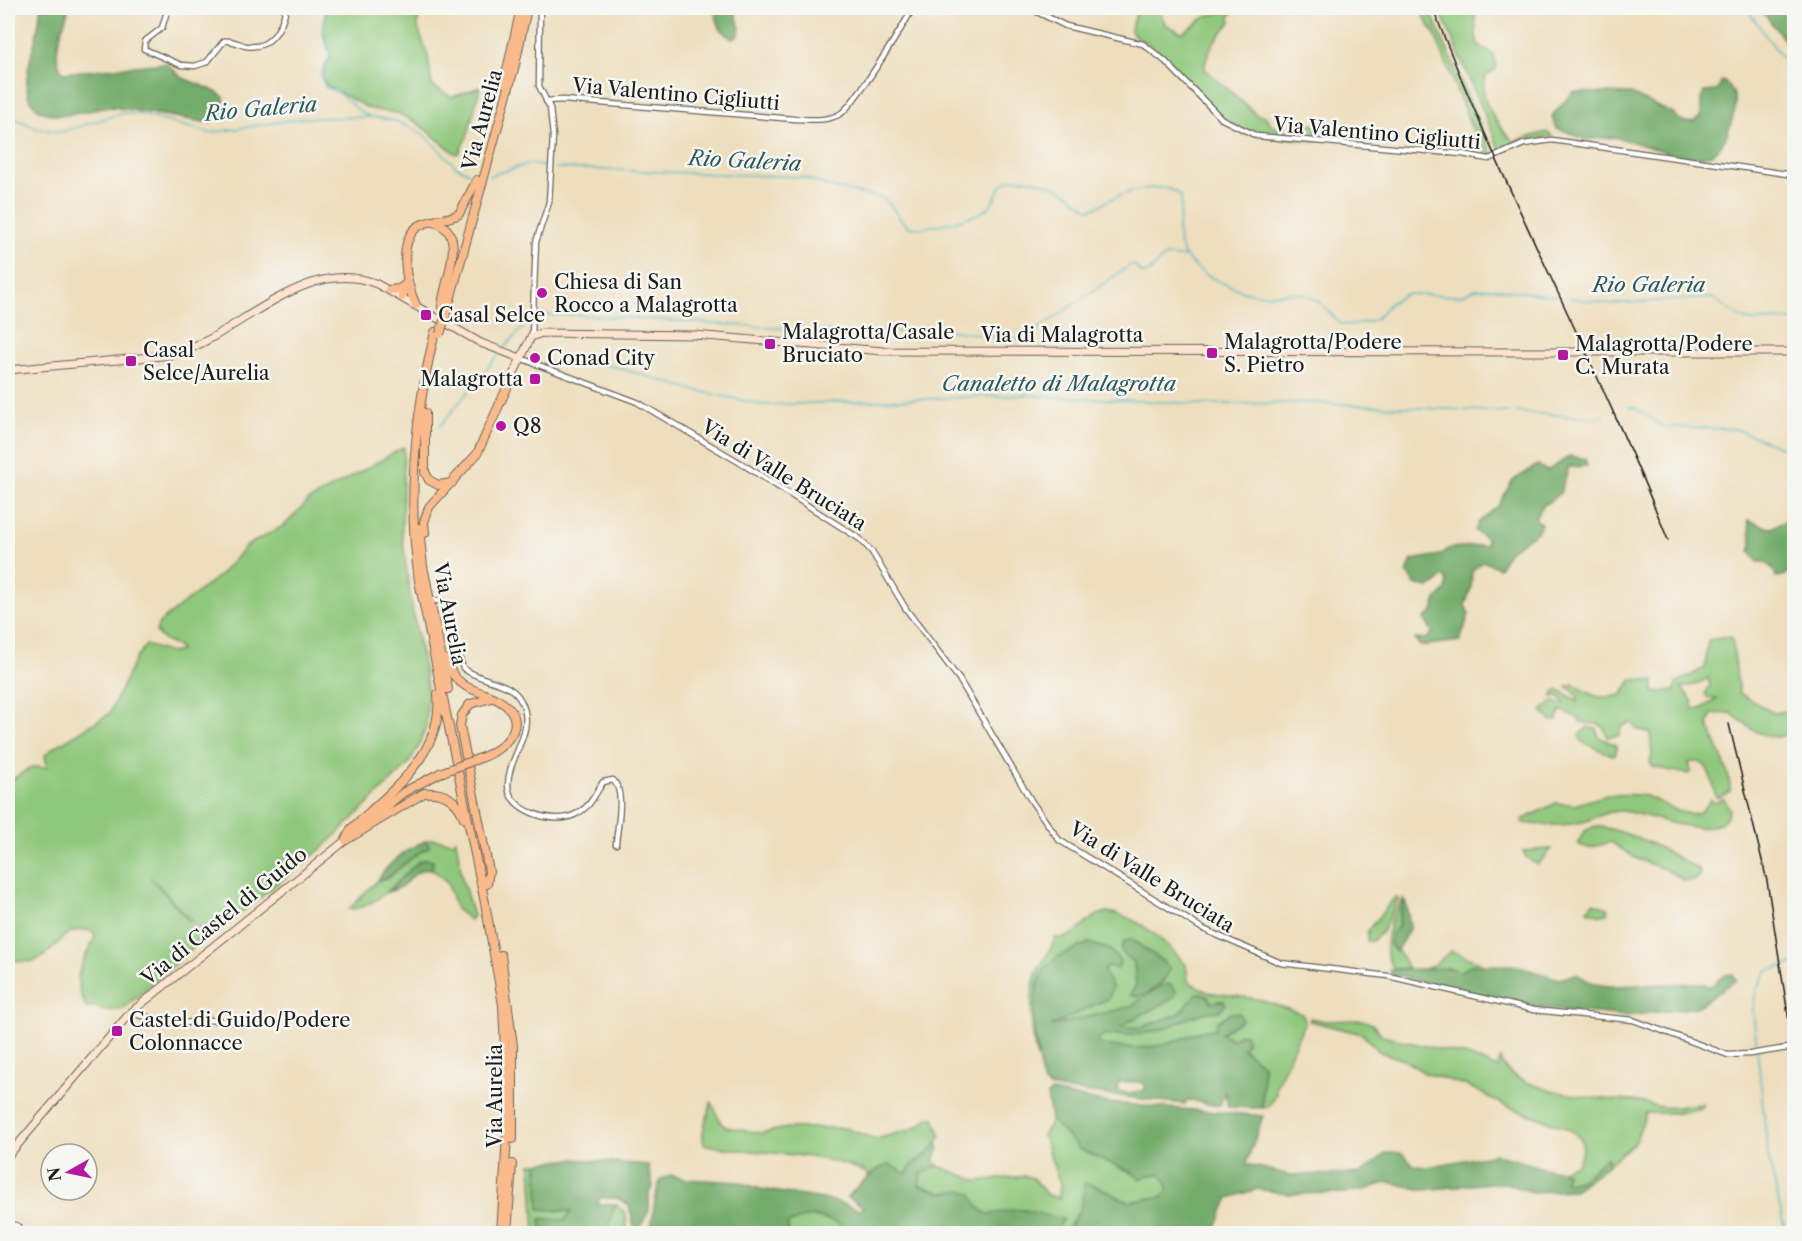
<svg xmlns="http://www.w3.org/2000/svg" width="1802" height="1241" viewBox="0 0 1802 1241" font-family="'Libre Caslon Text',serif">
	<rect width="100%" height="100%" fill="#f6f6f2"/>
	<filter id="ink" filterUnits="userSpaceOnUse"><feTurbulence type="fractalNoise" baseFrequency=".0167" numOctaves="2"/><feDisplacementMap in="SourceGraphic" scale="12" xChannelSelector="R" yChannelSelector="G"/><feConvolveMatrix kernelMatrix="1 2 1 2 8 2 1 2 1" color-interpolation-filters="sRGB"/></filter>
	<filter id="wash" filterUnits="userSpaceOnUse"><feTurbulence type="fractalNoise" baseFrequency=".008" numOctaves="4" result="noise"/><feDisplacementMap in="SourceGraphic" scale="24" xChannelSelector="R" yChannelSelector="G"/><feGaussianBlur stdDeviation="1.35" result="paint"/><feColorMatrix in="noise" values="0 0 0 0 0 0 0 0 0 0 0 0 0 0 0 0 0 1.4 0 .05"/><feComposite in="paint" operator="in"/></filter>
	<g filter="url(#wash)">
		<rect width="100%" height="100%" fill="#eedebd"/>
		<g fill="#8fc87b" stroke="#56724c" stroke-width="1.5" fill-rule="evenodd">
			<path d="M327,8H418V28L428,56L432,86L452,97L480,87L468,134L459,153L456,154L416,122L397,113L370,109L327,86C319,76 325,67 331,57L323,31Z"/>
			<path d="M1138,8H1159L1165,24L1182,33L1205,17L1235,8L1230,16L1231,22C1220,34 1204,51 1205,69L1257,115L1265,116L1273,127L1295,133L1308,124L1316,125L1317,141C1284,138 1247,137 1219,116C1196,98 1181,71 1159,51C1150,43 1136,40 1130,30Z"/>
			<polygon points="1419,8 1429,8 1493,155 1482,157 1463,151 1477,148 1478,144 1435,35"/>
			<path d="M1439,8H1475L1476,37L1479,46C1490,52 1498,55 1496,69L1486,76C1484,82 1483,89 1484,95C1485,105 1506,139 1515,141L1547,132L1553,137C1534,138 1517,143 1501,153Z"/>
			<path d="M404,447L402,533L411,602L428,690L426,727L419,746L407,766L325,846L213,935L208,936L199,929L150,877L188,920L199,938L192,949L123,1009L104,1011L94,1006L87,1008C70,980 80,966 94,940L95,935L92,931C59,925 61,950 36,960C28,964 16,960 8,960V782L31,767H47L45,755L53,748L109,714L136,658L146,645L171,653L180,651L178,646C169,644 162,640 156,632L159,623L221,574L246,546L285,525L308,501Z"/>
			<path d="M1727,637L1732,638L1739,693L1773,713L1794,710V731C1769,746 1751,729 1731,713L1712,714L1708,724C1715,747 1730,765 1730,791L1721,797H1716C1712,784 1710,755 1689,763L1691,771L1688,774L1653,767L1650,762L1652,755L1650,733L1636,729L1632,722L1621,727L1620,735L1608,737L1603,727L1598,724L1580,722L1578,718L1561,710L1557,720L1551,721L1542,711L1552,701L1564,705L1563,700L1558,696L1553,697V694L1559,690L1578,701L1577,695L1567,686L1573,684C1593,696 1597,700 1622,695L1632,679L1654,681L1653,693L1675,690L1676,683L1705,668L1708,640ZM1708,678L1710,685L1705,694L1709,698L1717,699L1701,709H1694L1692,700L1681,687L1695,685Z"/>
			<polygon points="1588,727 1596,729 1599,737 1616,745 1616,754 1613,756 1582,742 1579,735"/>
			<path d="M1607,795C1619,795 1634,793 1645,796C1665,802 1697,831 1710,799L1714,802L1724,799L1730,809C1718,850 1645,810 1619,811C1605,811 1596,818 1583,822C1565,826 1540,825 1523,823L1522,820L1556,803L1574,805Z"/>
			<path d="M1595,826C1634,832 1665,850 1699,870L1700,875L1695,880L1684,881L1669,871L1637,859L1611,842L1589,848L1580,845L1578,842L1585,831Z"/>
			<path d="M432,839L453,842L456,839L462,878L473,916L470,920L456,909L447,882L432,869L433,861L418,862C400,878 375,910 349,909L378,880L389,878L413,854L428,848V845L425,841Z"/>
			<polygon points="1552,849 1537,865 1526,857 1523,851"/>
			<polygon points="1395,897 1398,899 1382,932 1372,941 1367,941 1368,930"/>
			<path d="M1403,899L1406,903L1400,909L1398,928L1391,934L1390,943L1393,950L1399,952L1408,968L1394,969C1378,950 1390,916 1403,899Z"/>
			<polygon points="1593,903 1608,908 1607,914 1601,915 1587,910"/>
			<path d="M1107,912C1139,916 1165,941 1186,965L1188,981L1207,992L1257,999L1303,1014L1305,1022L1276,1087V1095L1268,1107L1262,1108L1263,1065L1243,1048L1247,1040L1245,1034H1239L1232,1039L1225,1037L1221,1033L1242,1020L1239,1013H1231L1217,1022L1216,1029C1199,1029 1186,1038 1170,1043C1146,1050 1124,1048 1099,1045V1039L1104,1034C1119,1037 1151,1034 1165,1028C1184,1021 1199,1011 1219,1011L1226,1004L1224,1001L1210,1002L1208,996L1197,993L1179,1014L1142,1027L1123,1028L1122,1025L1172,999L1177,992L1170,984L1159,987L1129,1007L1050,1026L1109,998L1112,987L1104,972L1107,966L1118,969L1120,961L1110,950L1089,943C1061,957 1049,958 1036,988L1034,1033L1037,1058C1031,1036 1028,993 1037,972C1042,961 1053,949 1055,938C1078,941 1086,915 1107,912ZM1132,939C1141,947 1167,962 1170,969L1162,983L1138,997L1130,995L1136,985L1134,962L1122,953L1121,948L1124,942Z"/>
			<polygon points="1451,951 1480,962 1482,965 1472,965 1459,972 1451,968 1424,970 1435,964"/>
			<path d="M1310,1018L1325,1021L1362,1020L1372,1024L1383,1036L1468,1056L1498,1068L1500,1058C1507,1092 1606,1100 1635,1101C1644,1102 1653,1106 1662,1107C1676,1109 1689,1104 1703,1104L1701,1108L1679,1113H1646L1635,1142L1608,1165V1159L1605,1158L1582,1179L1569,1183L1564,1181L1566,1174L1562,1170L1578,1163L1583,1148L1581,1139L1569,1129L1504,1105L1468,1086L1425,1073L1404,1060L1380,1052L1362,1034L1309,1021Z"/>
			<path d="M711,1101L721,1123L726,1127L760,1133L788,1128H845L875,1139L909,1130L920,1125L929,1117L934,1118L941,1137L930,1154L918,1160L906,1174C884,1162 886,1165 867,1178V1173C821,1150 754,1156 704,1144C699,1130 710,1116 711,1101Z"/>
			<path d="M1051,1120L1081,1150L1133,1173L1140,1179L1148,1175L1161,1174L1167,1183L1168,1190L1163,1196L1129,1202L1097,1186C1080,1200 1079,1216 1064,1233L1055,1234L1062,1219C1048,1218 1035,1210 1021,1210C995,1208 986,1228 971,1194L962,1190L942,1193L919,1185L922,1173L939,1166L977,1181L1024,1176L1033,1178L1047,1195L1059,1198L1060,1184L1043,1136Z"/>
			<polygon points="537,1163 538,1180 555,1211 572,1211 565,1220 541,1219 541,1233 535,1233 531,1164"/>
			<polygon points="615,1204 626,1213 627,1233 607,1234"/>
			<path d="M808,1216C821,1219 843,1221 850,1233H789L787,1224Z"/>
		</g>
		<g fill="#73ac6b" stroke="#486444" stroke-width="1.5" fill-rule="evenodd">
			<path d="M40,8H69C64,26 48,57 64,73L165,63C172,67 177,75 183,78C199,85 210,87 224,97L225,112L210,123L114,107C94,107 76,117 56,115C0,108 42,44 40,8Z"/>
			<polygon points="713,8 734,8 740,28 738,36 732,39 720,28"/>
			<polygon points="1762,8 1793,8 1794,53 1763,12"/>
			<path d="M1722,81C1733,86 1738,101 1734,113C1730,127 1724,149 1709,155C1687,164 1640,142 1618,138C1608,136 1596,140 1586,139C1574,137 1567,129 1556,129L1552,116L1573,92L1631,94L1674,114C1681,124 1694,126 1701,115V98L1704,92L1717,91Z"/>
			<path d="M1570,456L1585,459L1587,466L1569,467L1560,493L1542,507L1535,518L1541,524L1537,532L1509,551L1499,568L1483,561L1472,571L1471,588L1465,605L1469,614L1460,641L1420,646L1415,639H1425L1433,633L1424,619L1433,612L1436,599C1444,592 1449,590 1446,579L1442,576L1437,583L1428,588L1415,584L1407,573L1412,560L1440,555L1450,548L1486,545L1487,539L1475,531L1479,522L1498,506L1512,481L1538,465L1547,471Z"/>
			<polygon points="1794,513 1794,567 1783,576 1776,577 1774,570 1765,562 1758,562 1750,552 1752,543 1748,520 1769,528 1783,523"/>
			<path d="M425,841L429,845L428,848C407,857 396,877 378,880C389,862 405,850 425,841Z"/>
			<path d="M426,859L433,861L432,869C410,868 411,887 388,892L418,862Z"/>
			<polygon points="1403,903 1406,903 1410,927 1396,952 1390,943 1391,934 1398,927"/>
			<path d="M1132,939C1141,947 1166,962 1170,969C1165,982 1145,1000 1130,995L1136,985L1134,962L1122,953L1121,948L1124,942Z"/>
			<path d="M1089,943L1110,950L1120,961L1118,969L1107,966L1104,972L1112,987L1109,998L1051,1026L1129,1007L1159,987L1170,984L1177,992L1172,999L1122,1025L1123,1028L1142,1027L1179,1014L1197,993L1208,996L1211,1002L1224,1001L1226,1004L1219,1011C1198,1011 1184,1021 1165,1028C1151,1034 1119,1037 1104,1034L1099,1039V1044C1123,1049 1146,1050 1170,1043C1186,1038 1199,1029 1216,1029L1217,1022L1231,1013H1239L1242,1020L1221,1033L1232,1039L1245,1034L1247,1040L1243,1049L1263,1065L1262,1108L1228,1107L1225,1092L1220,1105C1208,1106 1198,1100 1187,1100L1185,1104L1066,1090L1048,1087L1043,1082C1036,1053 1025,989 1048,965C1056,955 1077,949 1089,943ZM1119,1082H1139L1145,1085L1144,1091L1129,1094L1117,1090Z"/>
			<polygon points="1472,965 1512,965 1560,979 1576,974 1594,984 1610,986 1703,983 1709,987 1725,975 1733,974 1736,980 1697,1007 1627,1016 1534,1007 1391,974 1390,970 1451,968 1459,972"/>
			<path d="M1051,1092L1109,1103L1263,1116L1246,1164L1289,1175L1348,1174L1361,1173L1385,1154L1393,1152L1401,1153L1415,1166L1428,1167L1495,1154L1551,1170H1562L1566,1174L1565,1181L1569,1183L1582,1179L1605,1158H1608V1165L1574,1190L1533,1192L1505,1183H1490L1424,1190L1388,1182L1365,1190L1342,1193L1288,1194L1257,1189L1229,1198L1213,1233H1064C1078,1217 1083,1204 1084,1183L1097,1186L1129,1202L1163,1196L1168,1190L1167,1183L1161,1174L1148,1175L1140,1179L1133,1173L1081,1150L1051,1120L1047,1095Z"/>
			<path d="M937,1143L939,1148L934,1161L939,1166L922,1173L919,1185L942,1193L962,1190L972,1194C986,1228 995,1208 1021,1210C1035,1211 1049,1218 1063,1219L1055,1233H850C844,1223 817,1214 806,1217C800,1219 793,1222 787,1224L789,1233H649C655,1216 653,1195 661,1179L671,1175L684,1179L740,1182L760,1189L834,1201L860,1210L864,1207L847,1197C854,1190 879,1164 889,1165C894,1166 901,1171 906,1174C913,1159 928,1158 937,1143Z"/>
			<polygon points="573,1159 648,1165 653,1186 649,1193 649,1210 639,1229 634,1226 629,1205 617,1198 600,1198 597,1204 615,1204 607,1233 541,1233 540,1219 565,1220 572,1211 539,1209 537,1163"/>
		</g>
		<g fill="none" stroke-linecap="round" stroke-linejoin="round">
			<g stroke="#46b6be" stroke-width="1.5">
				<polyline points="325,8 323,35 330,54 320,76 326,88 336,91 361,112 369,116"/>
				<polyline points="1746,8 1794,74"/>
				<polyline points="8,115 36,128 61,132 123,113 139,114 210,133 304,118 372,117 396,121 422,133 456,166 472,175"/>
				<path d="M556,168L802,177L834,188L882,198C894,204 897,221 910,227C921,231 979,217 988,208C999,198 997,180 1014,179C1031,177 1057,186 1071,195C1077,200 1082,206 1089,209C1098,208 1103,203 1111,199C1129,191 1165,180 1181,196C1183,213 1174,228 1180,246C1189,272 1230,288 1255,294C1271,297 1289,290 1306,295C1321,300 1330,313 1340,324L1355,325L1376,319L1390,303L1406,294L1459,296L1476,289L1491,288L1554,296"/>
				<polyline points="489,176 528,164 549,167"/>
				<polyline points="1570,298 1612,304 1712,298 1740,317 1751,321 1794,320"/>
				<polyline points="534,318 542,315 583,315 850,333 948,330 1023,340 1130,265 1134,265 1141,273 1148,273 1165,256 1185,257"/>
				<polyline points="503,349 530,320"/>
				<polyline points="578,356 694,390 763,405 1023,395 1203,404 1314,403 1509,412"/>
				<polyline points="1629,407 1634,407 1664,427 1735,429 1794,452"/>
				<polyline points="1516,412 1597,418 1603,415"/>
				<polyline points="440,426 499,354"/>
				<polyline points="1786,1234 1768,1155 1753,1010 1756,990 1767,971 1794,963"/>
			</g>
		</g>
	</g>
	<g filter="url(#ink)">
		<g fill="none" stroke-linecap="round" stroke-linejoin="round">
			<g stroke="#666054" stroke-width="7">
				<g id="street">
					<path d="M168,8L162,28L145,41L144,49L181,65L195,66L207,62L224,41C232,39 238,44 246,46C271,50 282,27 286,8"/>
					<polyline points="1029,8 1066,26 1143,44 1165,61 1222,119 1257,136 1462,154 1489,159 1524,144 1552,140 1794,175"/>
					<path d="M546,101L563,100L794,119C809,119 826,122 840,114C854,106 903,26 913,8"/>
					<polyline points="532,336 536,242 549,202 553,136 550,108 539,86 540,8"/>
					<polyline points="520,358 637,402 744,465 860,539 872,552 906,609 959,679 1032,802 1059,840 1203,929 1281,963 1388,976 1534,1010 1633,1020 1728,1055 1750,1054 1794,1047"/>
					<path d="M433,600L443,602L451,635L463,668C481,683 510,679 521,701C537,732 508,755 508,785C508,811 554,825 574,815C591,807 594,796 603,782L613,780C626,792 617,827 616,844"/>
					<polyline points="130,1013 177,1024 209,1020 266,1024"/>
					<polyline points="8,1223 18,1226"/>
				</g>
			</g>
			<g stroke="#666054" stroke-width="9">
				<g id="secondary">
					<polyline points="1591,352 1794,352"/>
					<path d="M8,370L173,355C238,336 305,254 377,284L481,343L520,358"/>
					<polyline points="511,379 531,337 542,333 694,335 883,351 1583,352"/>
					<polyline points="8,1156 130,1013 346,840"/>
				</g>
			</g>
			<g stroke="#666054" stroke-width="10">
				<g id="highway">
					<polyline points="504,83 521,8"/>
					<path d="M433,222C471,231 443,282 442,307"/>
					<polyline points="389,290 399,289 406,284"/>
					<polyline points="402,297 407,281"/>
					<path d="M416,305C406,285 395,235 423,224C435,219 448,220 459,214L477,180"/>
					<polyline points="448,307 515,65 527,8"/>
					<path d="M435,332C415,413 407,498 419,581L485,903L503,1005L508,1118L501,1234"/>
					<polyline points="425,413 425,472 429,480 438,485 452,483"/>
					<polyline points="419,528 423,566 448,689"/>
					<polyline points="425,533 424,522 429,507 477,454 511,379"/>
					<path d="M445,659C449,669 454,679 464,685C474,692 487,693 498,700C532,719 508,747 483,757"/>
					<polyline points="362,826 404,792 440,773"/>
					<path d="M346,840L351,829C390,792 444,754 438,694"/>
					<path d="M346,840L424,793C443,791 457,799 464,818"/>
					<polyline points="487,884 489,871 460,726 462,715 470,704 492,698"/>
					<polyline points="501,955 513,1046 513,1139"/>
					<polyline points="507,1234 512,1164"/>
				</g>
			</g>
			<use href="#street" stroke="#fff" stroke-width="4.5"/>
			<use href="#secondary" stroke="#fde4d1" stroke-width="7"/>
			<use href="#highway" stroke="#fabb8c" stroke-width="8"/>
			<g stroke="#1c1c1c" stroke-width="1.5">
				<path d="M1433,8C1502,189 1596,360 1668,540"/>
				<polyline points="1729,724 1767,881 1794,1053"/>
			</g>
			<g stroke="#666054" stroke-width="10" stroke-linecap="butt">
				<g id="highway-bridge">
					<polyline points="440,334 448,307"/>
					<polyline points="440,773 483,757"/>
				</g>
			</g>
			<use href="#highway-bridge" stroke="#fabb8c" stroke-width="8"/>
		</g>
	</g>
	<g fill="#b5179e" stroke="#f6f6f2" stroke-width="2">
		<circle cx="542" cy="293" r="6"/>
		<rect x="420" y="309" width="12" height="12" rx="3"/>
		<rect x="764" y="338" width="12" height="12" rx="3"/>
		<rect x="1206" y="347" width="12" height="12" rx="3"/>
		<rect x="1557" y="349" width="12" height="12" rx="3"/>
		<circle cx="535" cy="358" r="6"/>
		<rect x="125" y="355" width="12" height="12" rx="3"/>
		<rect x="529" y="373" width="12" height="12" rx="3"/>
		<circle cx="501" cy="426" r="6"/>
		<rect x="111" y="1025" width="12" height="12" rx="3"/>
	</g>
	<g text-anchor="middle" stroke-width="5" stroke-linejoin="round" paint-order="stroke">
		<g font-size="20" fill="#1c1c1c" stroke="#f6f6f2">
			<text transform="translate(676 94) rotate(5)" y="7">Via Valentino Cigliutti</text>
			<text transform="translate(482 120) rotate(-75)" y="7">Via Aurelia</text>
			<text transform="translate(1377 133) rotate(5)" y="7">Via Valentino Cigliutti</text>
			<text x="1062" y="342">Via di Malagrotta</text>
			<text transform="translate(784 475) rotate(32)" y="7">Via di Valle Bruciata</text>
			<text transform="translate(450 614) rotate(79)" y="7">Via Aurelia</text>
			<text transform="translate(1152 877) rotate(32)" y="7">Via di Valle Bruciata</text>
			<text transform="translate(224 916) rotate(-39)" y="7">Via di Castel di Guido</text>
			<text transform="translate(495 1096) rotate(-90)" y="7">Via Aurelia</text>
		</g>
		<g font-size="20" fill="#1c1c1c" stroke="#f6f6f2" text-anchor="start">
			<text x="554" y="289">Chiesa di San<tspan x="554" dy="23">Rocco a Malagrotta</tspan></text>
			<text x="438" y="322">Casal Selce</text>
			<text x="782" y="339">Malagrotta/Casale<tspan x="782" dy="23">Bruciato</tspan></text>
			<text x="1224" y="349">Malagrotta/Podere<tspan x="1224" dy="23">S. Pietro</tspan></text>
			<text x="1575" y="351">Malagrotta/Podere<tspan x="1575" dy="23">C. Murata</tspan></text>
			<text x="143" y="357">Casal<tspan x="143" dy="23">Selce/Aurelia</tspan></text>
			<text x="547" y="365">Conad City</text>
			<text x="523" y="386" text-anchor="end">Malagrotta</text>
			<text x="513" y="433">Q8</text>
			<text x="129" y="1027">Castel di Guido/Podere<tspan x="129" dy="23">Colonnacce</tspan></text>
		</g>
		<g font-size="21" font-style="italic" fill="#2d5a5d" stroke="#f6f6f2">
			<text transform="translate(261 109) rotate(-5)" y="7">Rio Galeria</text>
			<text transform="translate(745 161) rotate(3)" y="7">Rio Galeria</text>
			<text x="1649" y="292">Rio Galeria</text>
			<text x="1059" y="391">Canaletto di Malagrotta</text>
		</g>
	</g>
	<rect width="1802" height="1241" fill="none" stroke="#f6f6f2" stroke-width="30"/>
	<g transform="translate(69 1172) rotate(261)"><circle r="28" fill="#f6f6f2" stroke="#9f9f9c" stroke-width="1.5"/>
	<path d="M0-4.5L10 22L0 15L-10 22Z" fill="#b5179e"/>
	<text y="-9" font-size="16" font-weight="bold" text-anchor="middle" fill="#1c1c1c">N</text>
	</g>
</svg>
